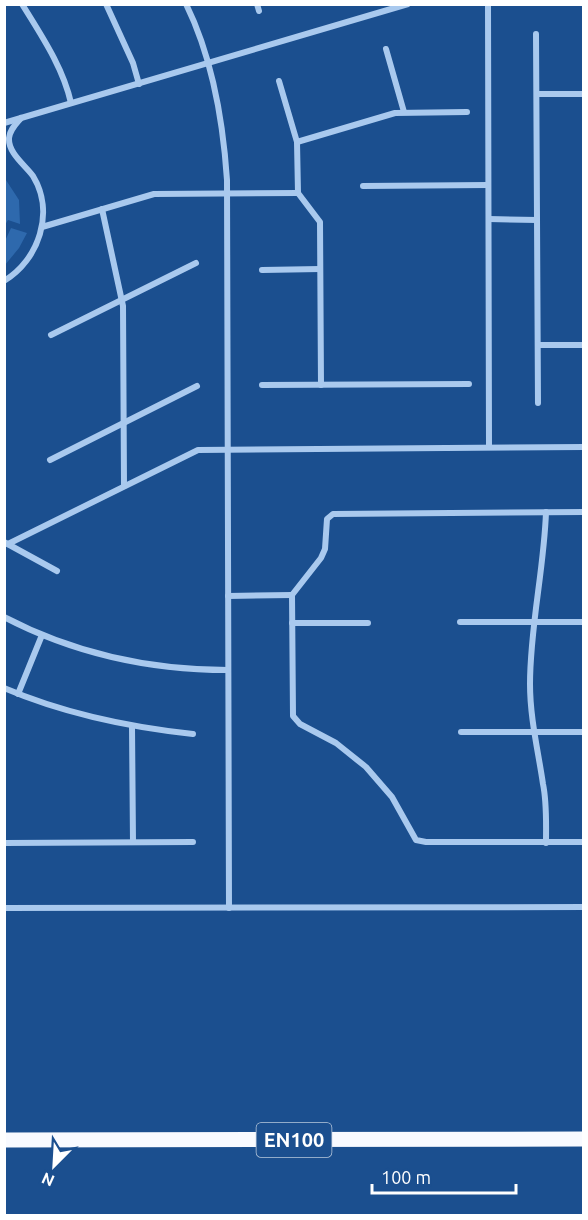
<svg xmlns="http://www.w3.org/2000/svg" width="588" height="1220" viewBox="0 0 588 1220" font-family="Ubuntu,sans-serif">
	<rect width="100%" height="100%" fill="#1b4f8f"/>
	<g fill="#2e69ad">
		<polygon points="4,177 19,200 20,224 8,220 5,225"/>
		<polygon points="11,228 27,233 19,248 5,265 5,241"/>
	</g>
	<g fill="none" stroke-linecap="round" stroke-linejoin="round">
		<g stroke="#a9c9ee" stroke-width="6">
			<path d="M22,4C41,35 63,67 71,103"/>
			<polyline points="106,4 133,63 139,84"/>
			<path d="M186,4C213,59 223,120 227,180L229,908"/>
			<polyline points="257,4 259,11"/>
			<polyline points="488,4 489,447"/>
			<polyline points="536,34 538,403"/>
			<polyline points="386,49 404,112"/>
			<polyline points="279,81 297,142 298,193 320,222 321,385"/>
			<polyline points="537,94 584,94"/>
			<polyline points="4,123 408,4"/>
			<polyline points="297,142 395,113 467,112"/>
			<polyline points="363,186 488,185"/>
			<polyline points="102,209 123,306 124,486"/>
			<polyline points="489,219 537,220"/>
			<polyline points="42,227 154,194 298,193"/>
			<polyline points="262,270 320,269"/>
			<path d="M4,281C39,260 55,212 33,176C25,165 8,153 9,138C10,129 16,124 21,118"/>
			<polyline points="51,335 196,263"/>
			<polyline points="538,345 584,345"/>
			<polyline points="262,385 469,384"/>
			<polyline points="50,460 197,386"/>
			<path d="M546,512C544,570 530,626 530,684C530,718 538,750 543,784C547,803 546,823 546,843"/>
			<polyline points="584,512 333,514 327,519 325,549 321,558 292,595 293,716 300,724 336,743 366,767 392,797 416,840 426,842 584,842"/>
			<polyline points="4,542 57,571"/>
			<polyline points="8,544 198,450 584,447"/>
			<polyline points="228,596 292,595"/>
			<path d="M4,617C73,653 150,670 228,670"/>
			<polyline points="460,622 584,622"/>
			<polyline points="292,623 368,623"/>
			<path d="M4,688C65,714 128,727 193,734"/>
			<polyline points="18,694 42,635"/>
			<polyline points="132,727 133,842"/>
			<polyline points="461,732 584,732"/>
			<polyline points="4,843 193,842"/>
			<polyline points="4,908 584,907"/>
		</g>
		<polyline stroke="#f8faff" stroke-width="15" points="4,1140 584,1139"/>
	</g>
	<g text-anchor="middle" stroke-width="4.5" stroke-linejoin="round" paint-order="stroke">
		<rect fill="#1b4f8f" stroke="#bbcadd" stroke-width="1.5" x="256.5" y="1123" width="75" height="34" rx="4.5"/>
		<g font-size="20" font-weight="bold" fill="#fff">
			<text x="294" y="1147">EN100</text>
		</g>
	</g>
	<rect width="588" height="1220" fill="none" stroke="#ffffff" stroke-width="12"/>
	<g transform="translate(54 1166) rotate(204)" stroke="#1b4f8f" stroke-width="4.5" paint-order="stroke">
	<path d="M0-4.5L10 22L0 15L-10 22Z" fill="#ffffff"/>
	<text y="-9" font-size="16" font-weight="bold" text-anchor="middle" fill="#ffffff">N</text>
	</g>
	<path d="M372 1184v9h144v-9" fill="none" stroke="#ffffff" stroke-width="3"/>
	<text x="381" y="1184" font-size="18" fill="#ffffff" stroke="#1b4f8f" stroke-width="4.5" paint-order="stroke">100 m</text>
</svg>
